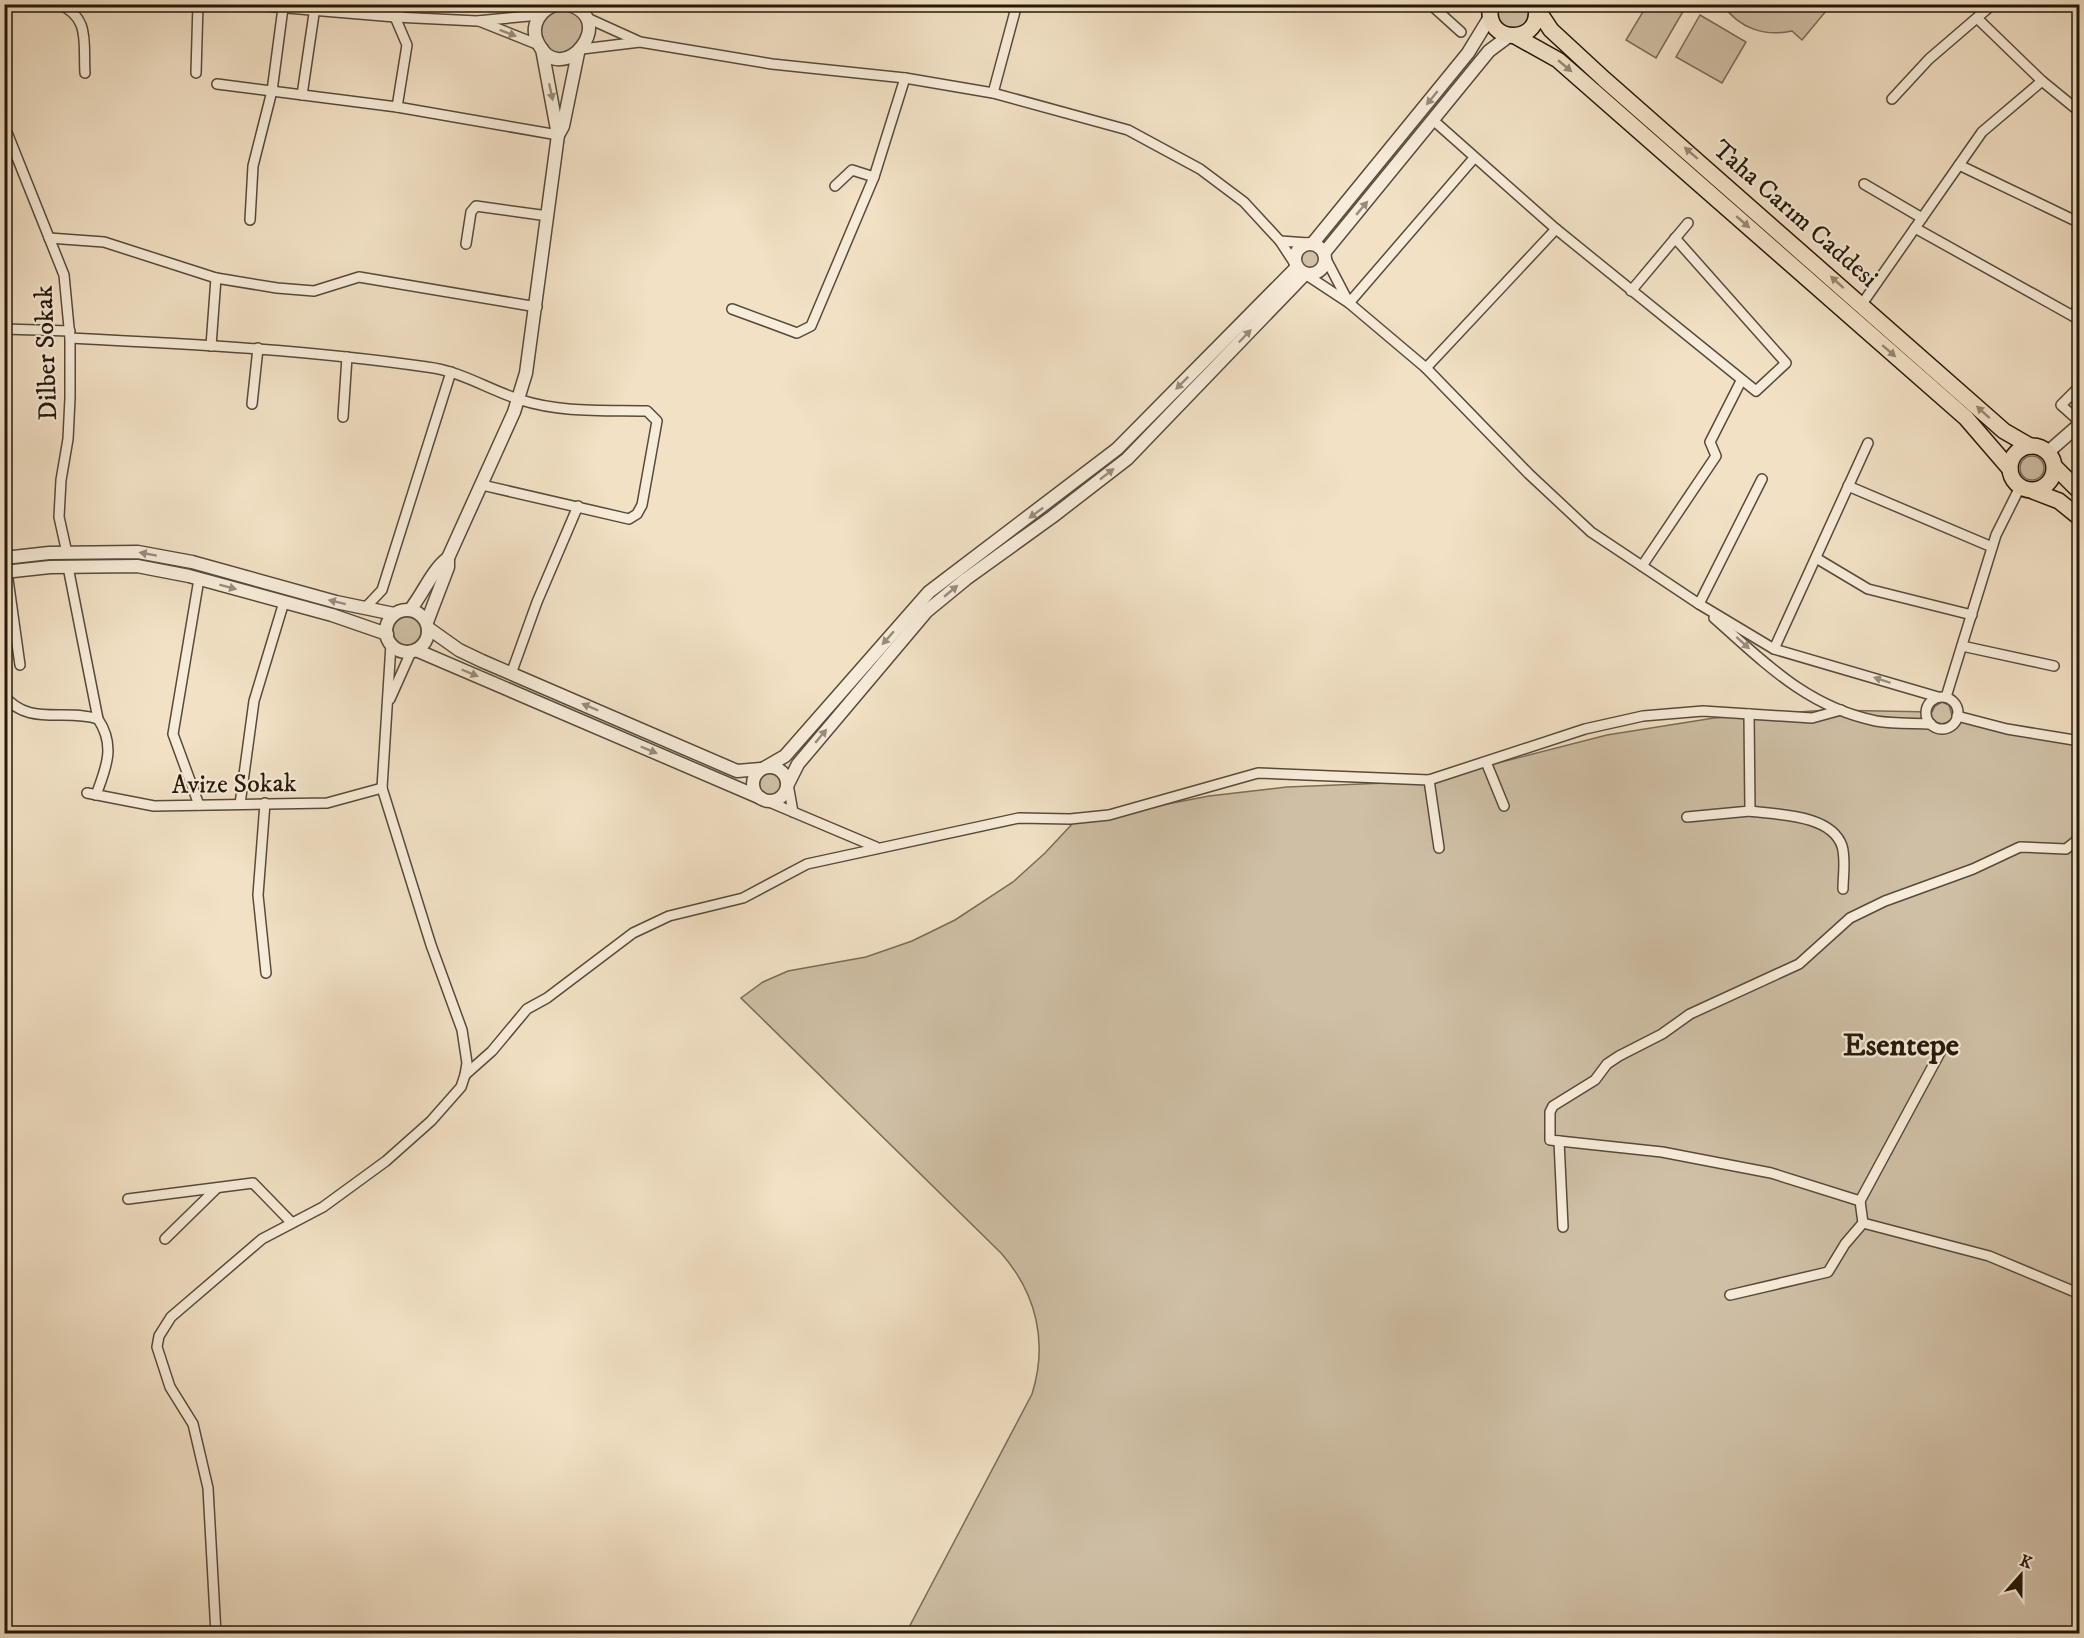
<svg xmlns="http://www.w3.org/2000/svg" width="2084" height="1638" viewBox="0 0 2084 1638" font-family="'IM FELL DW Pica',serif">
	<rect width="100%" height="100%" fill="#f2e1c5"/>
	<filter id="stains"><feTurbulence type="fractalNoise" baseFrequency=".00333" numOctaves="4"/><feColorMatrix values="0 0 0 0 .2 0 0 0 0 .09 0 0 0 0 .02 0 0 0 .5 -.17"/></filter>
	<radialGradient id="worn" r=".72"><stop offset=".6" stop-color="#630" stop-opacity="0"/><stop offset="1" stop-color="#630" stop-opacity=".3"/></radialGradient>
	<g fill="#cfbfa5" stroke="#7a6c58" stroke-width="1.5">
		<polygon points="1499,5 1528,5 1530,14 1525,25 1514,30 1503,26 1498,19"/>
		<polygon points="1647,5 1678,5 1685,8 1656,58 1626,40"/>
		<path d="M1723,5H1831L1802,40L1792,31C1764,37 1739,28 1723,5Z"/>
		<circle cx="562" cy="31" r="22"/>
		<polygon points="1700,15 1746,42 1722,83 1676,57"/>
		<circle cx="1310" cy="259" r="13"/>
		<circle cx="2032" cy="468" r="12"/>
		<circle cx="407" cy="631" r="14"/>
		<path d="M1942,702L1949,705L1952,715L2079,743V1633H906L1032,1394C1048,1343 1037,1294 1001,1253L741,998L763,982L788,971L866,957L912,941L955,920L1013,882L1045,853L1074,822L1209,796L1287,787L1386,783L1474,769L1607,735L1714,718L1827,710L1932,712L1935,706Z"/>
		<circle cx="771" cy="784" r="14"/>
	</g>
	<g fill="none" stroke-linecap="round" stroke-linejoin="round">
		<g stroke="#584a3a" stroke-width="12">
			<g id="minor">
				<path d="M58,4C91,17 83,43 85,73"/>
				<polyline points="239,4 395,17 477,21 540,15"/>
				<polyline points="1430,4 1461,32"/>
				<polyline points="585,17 638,41"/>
				<polyline points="1978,19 2042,81 2080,112"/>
				<polyline points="479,21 539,45"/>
				<polyline points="582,49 640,42 772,64 905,78 993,93 1128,130 1200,169 1244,202 1280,241 1297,267"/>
				<polyline points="196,73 198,4"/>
				<polyline points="217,84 397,107 558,135"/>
				<polyline points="993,93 1017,4"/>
				<polyline points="302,95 315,7"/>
				<polyline points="1892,99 1929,59 1993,4"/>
				<polyline points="397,107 407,45 395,17 404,4"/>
				<polyline points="1433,120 1556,229 1756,391 1786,363 1675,238"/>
				<polyline points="4,125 64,275 70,338 70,398 68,439 61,480 59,517 67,553"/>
				<polyline points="1959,165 2080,223"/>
				<polyline points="1864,184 1922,218"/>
				<polyline points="835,186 852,170 874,177"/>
				<polyline points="250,220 253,166 272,91 283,8"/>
				<polyline points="1915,228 2080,320"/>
				<polyline points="49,238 104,242 216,278 277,288 314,291 359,277 537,307"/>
				<polyline points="1280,241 1308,243"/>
				<polyline points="466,244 471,212 476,206 548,216"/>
				<polyline points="1325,257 1349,303 1474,158"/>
				<polyline points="1305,274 1349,303 1426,368 1529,474 1591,532 1699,604 1774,649 1938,697"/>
				<polyline points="1631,291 1688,223"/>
				<polyline points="1862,304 1982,132 2042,81"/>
				<polyline points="732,309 797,333 811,326 874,177 905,78"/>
				<polyline points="2073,316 2080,304"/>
				<polyline points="4,329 70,331"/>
				<path d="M70,338C190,344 309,350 427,367C461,371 489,390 521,400C562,413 604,410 647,411L657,421L642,505L637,514L629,519L482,485"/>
				<polyline points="211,346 216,278"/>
				<polyline points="1426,368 1556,229"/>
				<polyline points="2080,386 2061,405 2080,422"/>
				<polyline points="252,404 258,348"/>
				<polyline points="343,417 347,357"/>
				<polyline points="1848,486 1992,547"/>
				<polyline points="1816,558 1868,589 1972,615"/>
				<polyline points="1642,566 1716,456 1710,442 1741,381"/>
				<path d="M68,567L98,719C116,746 106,768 96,795"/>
				<polyline points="7,572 20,665"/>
				<polyline points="199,579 173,734 199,805"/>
				<polyline points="1699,604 1762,479"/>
				<polyline points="365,608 382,590 451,372"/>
				<path d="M1714,618C1765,663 1807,707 1876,721C1894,724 1913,723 1931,724"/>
				<polyline points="1962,646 2054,666"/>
				<polyline points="1774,649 1868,443"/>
				<polyline points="511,674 537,602 578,506"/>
				<path d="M4,695C27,727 66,708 98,719"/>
				<polyline points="1946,697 1996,535 2020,487"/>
				<circle cx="1942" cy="713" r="16"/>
				<polyline points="390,699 411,652"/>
				<polyline points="1957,716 2007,729 2080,741"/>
				<polyline points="1486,762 1504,806"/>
				<polyline points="1429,780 1439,848"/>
				<polyline points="788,784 793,812"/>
				<polyline points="87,793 154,806 327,803 382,788"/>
				<polyline points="767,801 876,847"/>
				<polyline points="265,803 258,895 266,973"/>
				<polyline points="240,804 254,701 284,602"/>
				<path d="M1750,811C1777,815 1831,814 1842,846C1846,859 1843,876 1843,889"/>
				<polyline points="1687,817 1750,811 1749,714"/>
				<polyline points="2080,830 2076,841 2066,849 2020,847 1973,869 1885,901 1850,918 1799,964 1690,1014 1662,1034 1619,1056 1607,1064 1595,1080 1553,1106 1550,1112 1550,1140 1662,1152 1771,1173 1860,1201 1863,1223 1989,1256 2080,1294"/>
				<polyline points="465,1075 492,1051 527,1009 547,998 633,933 669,916 743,898 807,864 1019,818 1070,819 1109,815 1258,773 1429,780 1585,729 1643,716 1703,711 1812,718 1841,710"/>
				<polyline points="1559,1141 1563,1227"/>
				<polyline points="128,1199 253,1183 292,1223"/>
				<polyline points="1860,1201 1942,1049"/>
				<polyline points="165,1239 217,1188"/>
				<polyline points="1730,1295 1828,1272 1845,1244 1863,1223"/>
				<polyline points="216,1634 208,1488 193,1424 170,1387 157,1347 159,1336 171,1317 262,1239 323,1207 386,1161 431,1121 461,1087 465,1075 467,1063 462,1030 431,945 382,788 391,644"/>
			</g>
		</g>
		<g stroke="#584a3a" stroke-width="15">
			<g id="tertiary">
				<path d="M559,4C541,8 529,25 538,43C562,92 623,15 564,4"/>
				<polyline points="542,49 558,135"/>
				<polyline points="1313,243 1468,53 1490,17"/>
				<circle cx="1310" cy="259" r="15"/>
				<polyline points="1324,253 1489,51 1509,36"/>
				<polyline points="2048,452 2080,424"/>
				<polyline points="4,558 49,553 138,552 192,562 336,602 394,614"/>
				<polyline points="4,572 50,567 137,566 189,576 332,615 387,634"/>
				<circle cx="407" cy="631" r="21"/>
				<path d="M410,610C423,594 432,570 448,558"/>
				<polyline points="427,622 448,567 448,558 514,412 526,373 558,135 563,126 578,53"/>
				<polyline points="428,628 459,650 482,661 737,771 761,769"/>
				<polyline points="416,650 761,798"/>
				<circle cx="770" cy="784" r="17"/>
				<polyline points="766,767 785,756 929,592 1117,449 1297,267"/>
				<polyline points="788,784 798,764 927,611 966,579 1052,517 1127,459 1305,274"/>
			</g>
		</g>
		<g stroke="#24180b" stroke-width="18">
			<g id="primary">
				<path d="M1491,4C1481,47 1547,45 1535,4"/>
				<polyline points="1537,9 1551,30 1604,79 2004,431 2030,446"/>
				<polyline points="1515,36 1558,60 1966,418 2010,469"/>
				<circle cx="2032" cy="468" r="22"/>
				<polyline points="2055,467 2080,492"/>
				<polyline points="2033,491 2059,501 2080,518"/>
			</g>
		</g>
		<use href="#minor" stroke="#f7ecd9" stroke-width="9"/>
		<use href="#tertiary" stroke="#f7ecd9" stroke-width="12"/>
		<use href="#primary" stroke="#f2e1c5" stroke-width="15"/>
	</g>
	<defs><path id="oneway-solid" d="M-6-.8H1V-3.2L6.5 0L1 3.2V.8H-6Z" transform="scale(1.5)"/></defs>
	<g fill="#988d7c">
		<use href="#oneway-solid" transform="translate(508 33) rotate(21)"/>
		<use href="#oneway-solid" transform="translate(551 92) rotate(78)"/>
		<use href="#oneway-solid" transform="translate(1432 98) rotate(129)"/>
		<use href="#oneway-solid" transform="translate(1362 208) rotate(-50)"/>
		<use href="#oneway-solid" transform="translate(1245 336) rotate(-46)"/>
		<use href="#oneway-solid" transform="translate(1182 383) rotate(135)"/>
		<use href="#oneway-solid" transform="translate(1107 474) rotate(-38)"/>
		<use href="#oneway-solid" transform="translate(1036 513) rotate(144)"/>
		<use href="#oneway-solid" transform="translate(148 554) rotate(-170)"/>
		<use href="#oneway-solid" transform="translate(228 587) rotate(15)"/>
		<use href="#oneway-solid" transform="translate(951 591) rotate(-40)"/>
		<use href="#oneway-solid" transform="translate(337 602) rotate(-166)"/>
		<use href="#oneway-solid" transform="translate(888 638) rotate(131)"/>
		<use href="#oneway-solid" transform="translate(1743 643) rotate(42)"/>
		<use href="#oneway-solid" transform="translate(470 673) rotate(23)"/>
		<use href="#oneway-solid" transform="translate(1882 680) rotate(-162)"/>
		<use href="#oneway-solid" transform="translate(590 707) rotate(-157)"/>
		<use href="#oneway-solid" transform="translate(821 736) rotate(-50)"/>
		<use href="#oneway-solid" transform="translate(649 750) rotate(23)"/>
	</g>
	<g fill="#958771">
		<use href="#oneway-solid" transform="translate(1565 66) rotate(40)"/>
		<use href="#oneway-solid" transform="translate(1691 153) rotate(-139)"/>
		<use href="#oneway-solid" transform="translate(1743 222) rotate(41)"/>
		<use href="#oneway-solid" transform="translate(1837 282) rotate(-138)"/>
		<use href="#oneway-solid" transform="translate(1889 351) rotate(41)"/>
		<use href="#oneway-solid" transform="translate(1983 412) rotate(-138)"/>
	</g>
	<g text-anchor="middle" stroke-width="4.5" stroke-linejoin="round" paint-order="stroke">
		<g font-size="26" fill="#24180b" stroke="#f7ecd9">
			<text transform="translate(1796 213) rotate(41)" y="9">Taha Carım Caddesi</text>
			<text transform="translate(45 353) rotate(-92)" y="9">Dilber Sokak</text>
			<text transform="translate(234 783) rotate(-1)" y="9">Avize Sokak</text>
		</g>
		<g font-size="32" font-weight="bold" fill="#24180b" stroke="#f7ecd9">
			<text x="1901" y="1055">Esentepe</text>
		</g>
	</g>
	<rect width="2084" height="1638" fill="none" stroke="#f2e1c5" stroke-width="24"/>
	<rect x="6" y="6" width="2072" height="1626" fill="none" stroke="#24180b" stroke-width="3"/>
	<rect x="12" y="12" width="2060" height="1614" fill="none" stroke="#24180b" stroke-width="1.5"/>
	<g transform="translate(2021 1575) rotate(21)" stroke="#f7ecd9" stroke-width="4.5" paint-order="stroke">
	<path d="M0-4.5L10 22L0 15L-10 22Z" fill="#24180b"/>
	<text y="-9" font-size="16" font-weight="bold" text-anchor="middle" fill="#24180b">K</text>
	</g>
	<rect width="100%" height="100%" filter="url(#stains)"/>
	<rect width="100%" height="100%" fill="url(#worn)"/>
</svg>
